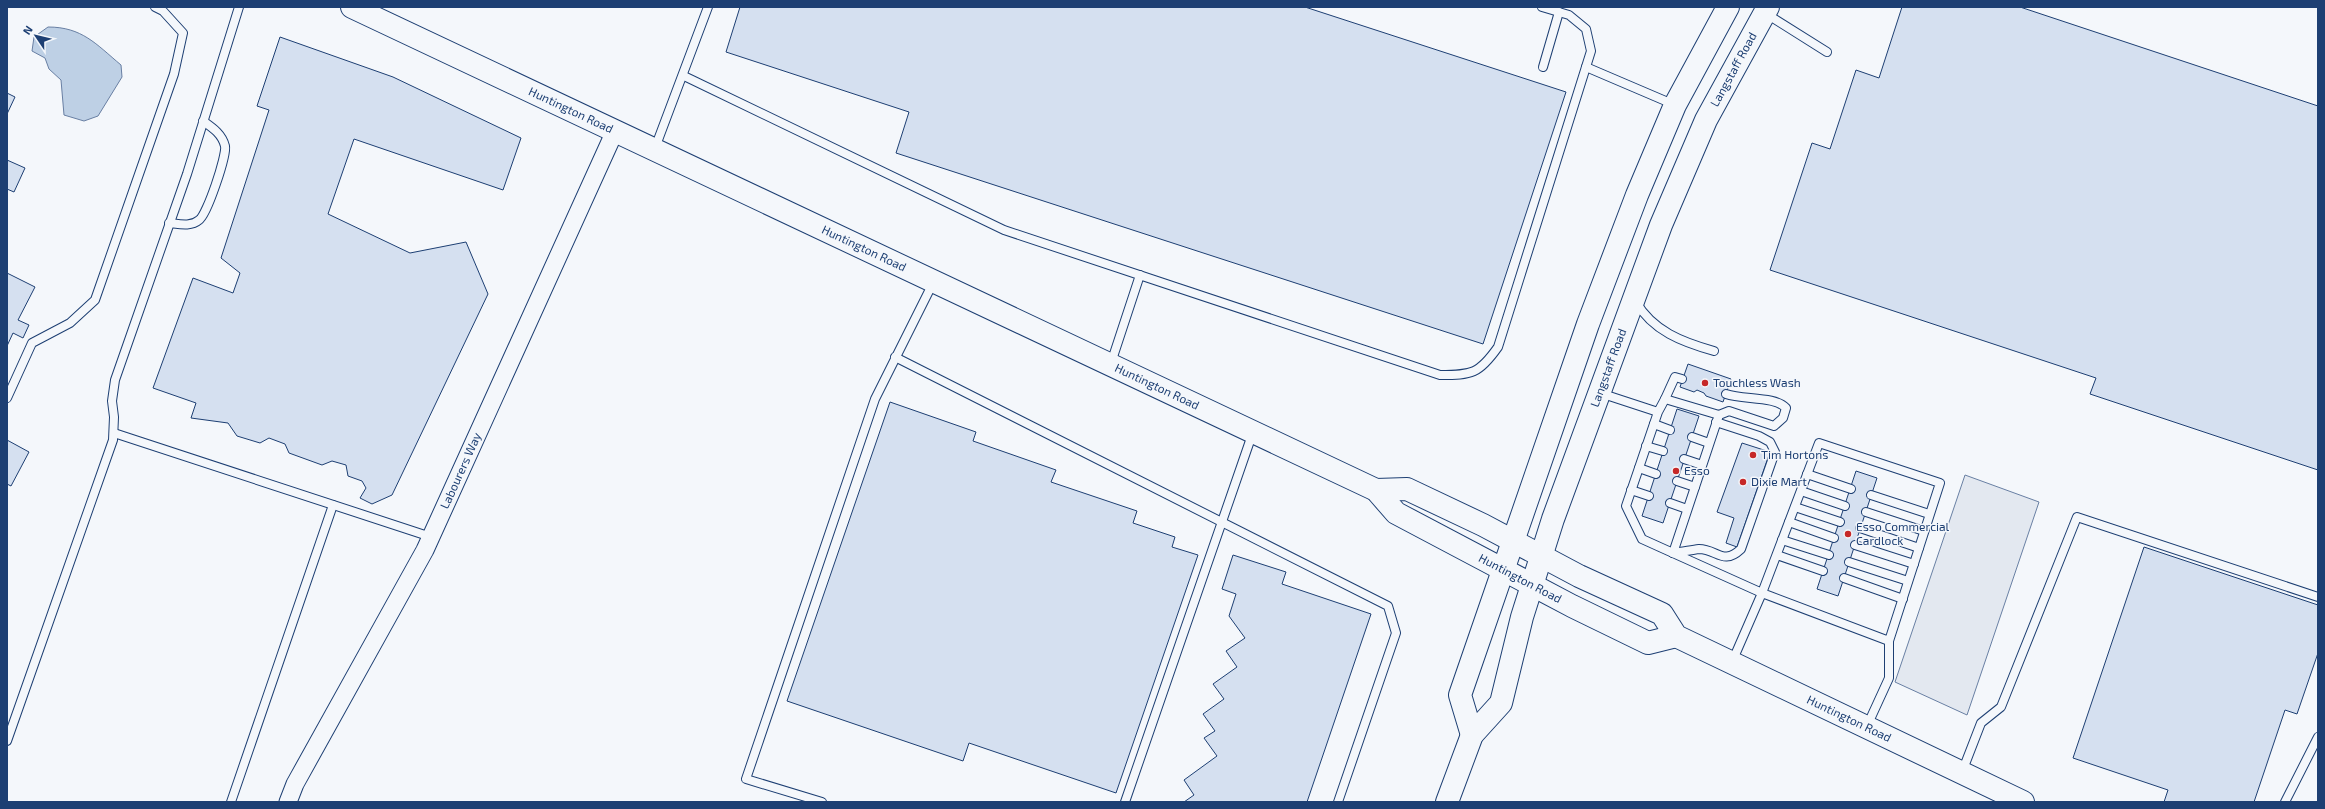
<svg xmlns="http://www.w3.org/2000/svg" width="2325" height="809" viewBox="0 0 2325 809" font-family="'Exo 2',sans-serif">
	<rect width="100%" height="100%" fill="#f4f7fb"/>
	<polygon fill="#e3e8f0" stroke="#687fa3" points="1965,475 2039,502 1967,715 1895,682"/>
	<path fill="#bed0e5" stroke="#687fa3" d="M48,27C82,27 96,44 121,65L122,77L98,116L84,121L64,115L61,80L49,69L45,58L32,51L34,37Z"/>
	<g fill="#d5e0f0" stroke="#1d3f73">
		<polygon points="740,7 1305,7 1566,92 1483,344 896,153 909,112 726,52"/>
		<polygon points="1902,7 2020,7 2318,106 2318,470 2090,394 2096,378 1770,270 1812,143 1830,149 1856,70 1879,78"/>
		<polygon points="280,37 393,77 521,138 503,190 354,139 328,214 410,253 466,242 488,294 392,495 372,504 360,498 366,488 362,481 348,476 346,465 332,461 322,465 289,453 285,444 269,438 260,443 237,436 228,423 191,418 196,403 153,388 193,278 233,293 240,273 221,258 269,110 257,106"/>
		<polygon points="7,93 15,97 7,114"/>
		<polygon points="7,160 25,168 14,192 7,189"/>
		<polygon points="7,273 35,287 18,320 29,325 23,338 13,333 7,346"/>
		<polygon points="1688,364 1731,379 1723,402 1706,396 1704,393 1697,390 1694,392 1680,387"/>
		<polygon points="890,402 976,432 973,441 1056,470 1051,482 1137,511 1133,523 1175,537 1172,547 1198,555 1116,793 969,743 963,761 787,701"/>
		<polygon points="1677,409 1699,416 1663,523 1642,516"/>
		<polygon points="7,440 29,452 11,486 7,484"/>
		<polygon points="1742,443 1770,452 1737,547 1726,543 1734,518 1717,512"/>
		<polygon points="1856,471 1877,478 1838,596 1817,589"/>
		<polygon points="2144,547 2318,605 2318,653 2297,714 2285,710 2254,802 2164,802 2168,790 2073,758"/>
		<polygon points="1233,555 1286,572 1282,584 1371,614 1307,802 1184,802 1194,795 1184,780 1217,756 1204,738 1215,731 1203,714 1224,699 1213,684 1237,667 1226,651 1245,638 1229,616 1236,594 1222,589"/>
	</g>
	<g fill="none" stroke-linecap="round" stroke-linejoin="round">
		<g stroke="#1d3f73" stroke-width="10">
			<g id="lane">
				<polyline points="1765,13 1827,52"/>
				<polyline points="1543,67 1559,12"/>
				<polyline points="1586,67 1675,105"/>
				<path d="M684,76L1004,230L1440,375C1472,375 1479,374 1498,347L1591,51L1586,29L1569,15L1542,7"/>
				<polyline points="655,148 708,7"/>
				<path d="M169,223C179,224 191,227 199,220C207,215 227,155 225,146C222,134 213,128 203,121"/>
				<path d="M1636,302C1653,331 1682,342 1714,351"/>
				<polyline points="895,357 1388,606 1396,633 1338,802"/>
				<polyline points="1111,363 1140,275"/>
				<polyline points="1600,393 1658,412 1626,506 1642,539 1673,553 1719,415 1665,399 1658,412"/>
				<polyline points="7,398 32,343 70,323 95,300 174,74 183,33 163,11 155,7"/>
				<polyline points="1665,399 1675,377 1682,379"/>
				<path d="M1719,415L1729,411L1774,426L1783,418L1786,408C1775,396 1743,400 1726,394"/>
				<polyline points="1654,424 1670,430"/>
				<polyline points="114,433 431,537"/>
				<polyline points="1692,437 1709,443"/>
				<polyline points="1646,446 1663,451"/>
				<polyline points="1684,459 1702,465"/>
				<polyline points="1639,468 1656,474"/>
				<polyline points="1807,474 1851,489"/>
				<polyline points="1677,481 1695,487"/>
				<polyline points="1631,490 1649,496"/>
				<polyline points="1801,491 1845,506"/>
				<polyline points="1871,495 1929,514"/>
				<polyline points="1670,503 1687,509"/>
				<polyline points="1795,507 1840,522"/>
				<polyline points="1866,512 1924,531"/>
				<polyline points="1789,522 1834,538"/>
				<polyline points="1860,528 1919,548"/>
				<polyline points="1782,540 1829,555"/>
				<polyline points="1855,545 1914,564"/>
				<polyline points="1673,553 1762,593 1889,641 1940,483 1819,443 1762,593 1732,662"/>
				<path d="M1673,553C1682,552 1691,550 1699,549C1717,549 1723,566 1741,549L1775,452L1770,442L1759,436L1716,422"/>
				<polyline points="1777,555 1823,571"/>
				<polyline points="1849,562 1908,581"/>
				<polyline points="1844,578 1903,599"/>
				<polyline points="1867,726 1889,678 1889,641"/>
				<polyline points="7,741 113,440 114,417 112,401 115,380 187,174 239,7"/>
				<polyline points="1962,772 1981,723 2001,707 2077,517 2318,597"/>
				<polyline points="231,802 333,505"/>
				<polyline points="822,802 746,779 875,399 934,281"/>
				<polyline points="1125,802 1253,432"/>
				<polyline points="2285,802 2318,737"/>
			</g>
		</g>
		<g stroke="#1d3f73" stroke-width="19">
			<g id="street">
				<path id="s1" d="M288,802L295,784L425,550L615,131"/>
			</g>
		</g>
		<g stroke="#1d3f73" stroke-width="24">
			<g id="secondary">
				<path id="s2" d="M352,7L1376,490L1396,513L1572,606L1648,643L1676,636"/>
				<path id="s3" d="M1376,490L1407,489L1483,525L1579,576L1662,614L1676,636L2023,802"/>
				<polyline points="1472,735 1460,695 1588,324 1637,195 1675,105 1728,7"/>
				<path id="s4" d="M1447,802L1472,735L1501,703L1522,617L1553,519L1661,225L1706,120L1768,7"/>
			</g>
		</g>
		<use href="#lane" stroke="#f4f7fb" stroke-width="8"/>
		<use href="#street" stroke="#f4f7fb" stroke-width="17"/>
		<use href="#secondary" stroke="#f4f7fb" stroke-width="22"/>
	</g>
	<g fill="#c62828" stroke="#f4f7fb" stroke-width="1.5">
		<circle cx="1705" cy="383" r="4"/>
		<circle cx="1753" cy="455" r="4"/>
		<circle cx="1676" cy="471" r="4"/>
		<circle cx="1743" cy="482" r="4"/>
		<circle cx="1848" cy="534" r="4"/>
	</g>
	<g text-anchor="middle" stroke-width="3" stroke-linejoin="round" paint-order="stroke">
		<g font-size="12" fill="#1d3f73" stroke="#f4f7fb">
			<text dy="4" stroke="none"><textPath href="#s4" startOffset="791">Langstaff Road</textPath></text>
			<text dy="4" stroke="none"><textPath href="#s2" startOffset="242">Huntington Road</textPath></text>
			<text dy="4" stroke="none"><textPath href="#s2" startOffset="566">Huntington Road</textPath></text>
			<text dy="4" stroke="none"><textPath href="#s4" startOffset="467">Langstaff Road</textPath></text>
			<text dy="4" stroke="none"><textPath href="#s2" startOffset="890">Huntington Road</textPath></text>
			<text dy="4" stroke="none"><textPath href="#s1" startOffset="374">Labourers Way</textPath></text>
			<text dy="4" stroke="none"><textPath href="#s2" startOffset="1303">Huntington Road</textPath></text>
			<text dy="4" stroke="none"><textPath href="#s3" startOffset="533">Huntington Road</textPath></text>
		</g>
		<g font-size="12" fill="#1d3f73" stroke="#f4f7fb" text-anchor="start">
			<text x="1713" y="387">Touchless Wash</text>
			<text x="1761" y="459">Tim Hortons</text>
			<text x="1684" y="475">Esso</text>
			<text x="1751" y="486">Dixie Mart</text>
			<text x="1856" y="531">Esso Commercial<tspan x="1856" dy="14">Cardlock</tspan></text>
		</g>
	</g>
	<rect width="2325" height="809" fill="none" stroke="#1d3f73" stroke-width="16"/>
	<g transform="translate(36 36) rotate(305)" stroke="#f4f7fb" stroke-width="3" paint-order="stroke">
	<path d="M0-3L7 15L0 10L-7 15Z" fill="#1d3f73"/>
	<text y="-6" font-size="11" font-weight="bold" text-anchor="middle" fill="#1d3f73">N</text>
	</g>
</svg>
